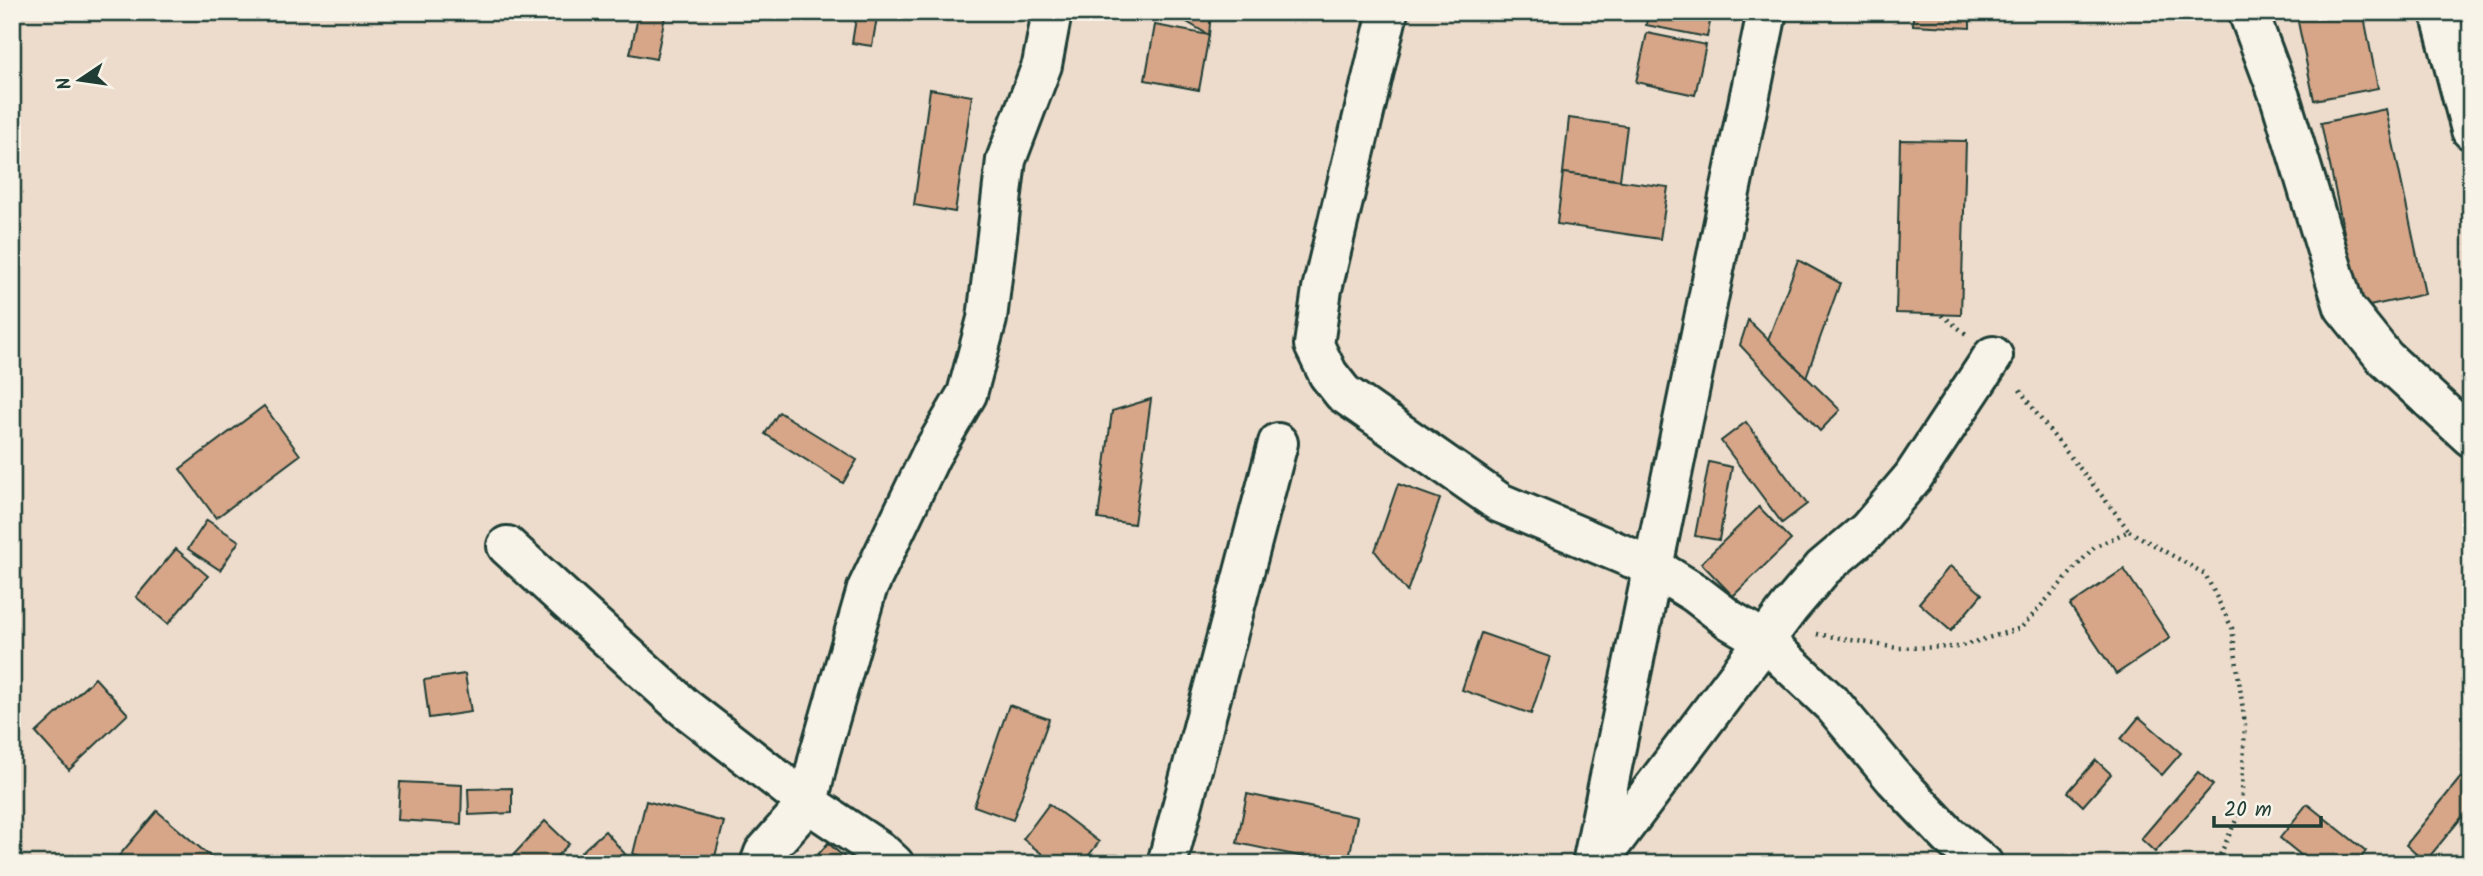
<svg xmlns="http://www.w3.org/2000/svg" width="2483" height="876" viewBox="0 0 2483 876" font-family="Kalam,sans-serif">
	<rect width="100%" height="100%" fill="#eddccc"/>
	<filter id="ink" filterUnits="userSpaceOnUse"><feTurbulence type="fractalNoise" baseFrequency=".0143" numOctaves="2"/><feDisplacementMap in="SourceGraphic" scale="14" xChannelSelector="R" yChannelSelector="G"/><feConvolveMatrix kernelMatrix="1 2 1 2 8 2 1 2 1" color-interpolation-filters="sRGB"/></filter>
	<g filter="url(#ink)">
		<g fill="#d7a689" stroke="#1f3d34" stroke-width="2">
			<polygon points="639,12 666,12 656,59 630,54"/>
			<polygon points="857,12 878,12 872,46 852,43"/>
			<polygon points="1211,12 1209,35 1170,12"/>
			<polygon points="1648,12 1712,12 1707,37 1646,25"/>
			<polygon points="1913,12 1970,12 1970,28 1913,25"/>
			<polygon points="2296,12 2363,12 2378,88 2314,100"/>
			<polygon points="1155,25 1209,35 1199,90 1145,80"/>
			<polygon points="1647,33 1706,45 1695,95 1636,82"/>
			<polygon points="930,89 972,96 955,212 914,205"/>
			<polygon points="2386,109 2425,294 2360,308 2321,123"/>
			<polygon points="1569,118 1627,126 1620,180 1563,173"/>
			<polygon points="1900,140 1966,141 1961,315 1896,313"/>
			<polygon points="1563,173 1668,187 1660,239 1557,224"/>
			<polygon points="1798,260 1840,283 1806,377 1768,340"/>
			<polygon points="1748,320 1840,410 1820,431 1740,345"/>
			<polygon points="1151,399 1134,524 1098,519 1112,411"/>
			<polygon points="264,406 300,455 216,518 180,469"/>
			<polygon points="779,412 857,460 843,483 765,434"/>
			<polygon points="1746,422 1807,504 1782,523 1721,441"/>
			<polygon points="1709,462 1732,467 1719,540 1695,536"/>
			<polygon points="1398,484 1440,499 1407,592 1375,551"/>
			<polygon points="1759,507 1791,540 1733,596 1701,563"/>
			<polygon points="207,520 239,541 220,570 188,549"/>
			<polygon points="176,549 208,576 168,624 136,597"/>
			<polygon points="1950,566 1982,594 1951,631 1919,603"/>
			<polygon points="2124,569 2170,638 2116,674 2070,605"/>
			<polygon points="1481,633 1550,657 1531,714 1462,690"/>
			<polygon points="465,674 471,712 429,718 424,680"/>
			<polygon points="95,678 128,714 69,770 36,733"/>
			<polygon points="1009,705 1049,719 1013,820 974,806"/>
			<polygon points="2139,717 2181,753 2162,775 2121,739"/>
			<polygon points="2096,760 2111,774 2083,806 2068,792"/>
			<polygon points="2198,772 2213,785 2155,852 2141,839"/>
			<polygon points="2461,777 2471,785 2471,824 2462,817 2425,862 2406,845"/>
			<polygon points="400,782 462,785 461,824 398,820"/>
			<polygon points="512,788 512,813 469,815 468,789"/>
			<polygon points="1247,794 1357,817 1348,864 1338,864 1237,843"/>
			<polygon points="646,801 724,822 713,864 647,864 649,858 633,854"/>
			<polygon points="1049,804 1099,842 1082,864 1055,864 1023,839"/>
			<polygon points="2307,804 2366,851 2356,864 2312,864 2280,838"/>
			<polygon points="157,811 213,859 209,864 112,864"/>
			<polygon points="545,821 569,844 549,864 505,864"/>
			<polygon points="605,831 631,861 629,864 591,864 581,852"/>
			<polygon points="828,843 852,864 810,864"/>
		</g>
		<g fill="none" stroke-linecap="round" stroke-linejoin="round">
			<g stroke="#1f3d34" stroke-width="44">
				<g id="minor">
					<polyline points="1388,12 1322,289 1314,345 1328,374 1343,393 1500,503 1653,567 1695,593 1730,620 1764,640 1834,706 1894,778 1949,836 1983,864"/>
					<polyline points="2248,12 2281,100 2344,307 2385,358 2471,437"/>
					<polyline points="2440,12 2471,130"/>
					<polyline points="507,546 684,707 808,803 880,851 894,864"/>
					<polyline points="1597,863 1789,608 1823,568 1868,530 1913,477 1993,356"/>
					<polyline points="760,864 764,853 808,803 820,752 867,589 931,455 967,394 987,319 1006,160 1042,65 1052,12"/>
					<polyline points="1167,864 1278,443"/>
					<polyline points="1592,864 1767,12"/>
				</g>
			</g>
			<g stroke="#1f3d34" stroke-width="4.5" stroke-dasharray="2 5" stroke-linecap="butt">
				<polyline points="1942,315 1966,334"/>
				<polyline points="2129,531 2205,574 2232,628 2245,725 2241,809 2216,864"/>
				<path d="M1817,634L1897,648L1958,647L2021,628L2094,547L2129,531C2093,482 2052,438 2018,387"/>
			</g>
			<use href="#minor" stroke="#f7f3e8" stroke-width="38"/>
		</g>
	</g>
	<rect width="2483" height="876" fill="none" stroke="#f7f3e8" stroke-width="42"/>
	<rect x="21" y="21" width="2441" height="834" fill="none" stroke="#1f3d34" stroke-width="2.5" filter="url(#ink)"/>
	<g transform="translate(80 80) rotate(257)" stroke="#f7f3e8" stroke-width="5" paint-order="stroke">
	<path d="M0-5L12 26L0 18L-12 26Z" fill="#1f3d34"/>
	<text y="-10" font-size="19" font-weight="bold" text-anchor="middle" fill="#1f3d34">N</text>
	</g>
	<path d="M2214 816v10h107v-10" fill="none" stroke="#1f3d34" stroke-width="3.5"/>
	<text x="2224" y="816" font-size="21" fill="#1f3d34" stroke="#f7f3e8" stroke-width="5" paint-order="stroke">20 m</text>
</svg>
